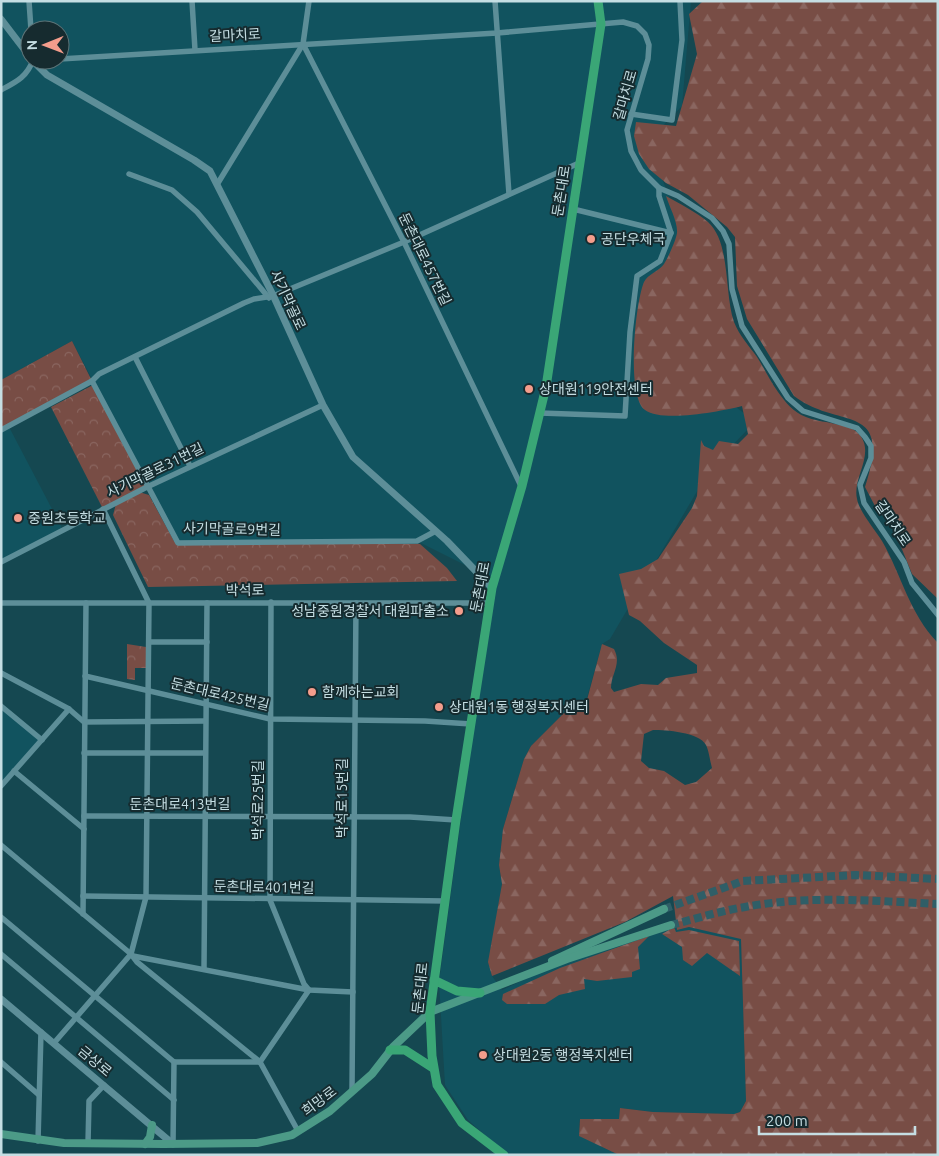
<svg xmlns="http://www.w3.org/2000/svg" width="939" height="1156" viewBox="0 0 939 1156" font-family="Ubuntu,'Noto Sans KR',sans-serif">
	<defs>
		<pattern id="forest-firs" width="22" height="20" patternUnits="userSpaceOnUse" patternTransform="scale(1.25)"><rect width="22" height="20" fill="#784d45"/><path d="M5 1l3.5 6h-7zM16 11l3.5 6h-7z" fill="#8a6660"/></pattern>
		<pattern id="park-crowns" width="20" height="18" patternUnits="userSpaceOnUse" patternTransform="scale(1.25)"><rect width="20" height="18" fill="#784d45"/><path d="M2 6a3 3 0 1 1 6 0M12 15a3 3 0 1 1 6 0" fill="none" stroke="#8a6660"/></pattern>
	</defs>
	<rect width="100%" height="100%" fill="#154851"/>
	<g fill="#11535f" fill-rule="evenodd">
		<path d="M1,1H691L682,106L647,142L682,228L726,399L755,422L712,466L610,639L602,644L583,712L564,713L531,746L524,759L503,829L499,865L502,884L489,962L492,976L502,990L567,959L671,925L676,924L677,930L689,927L741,938L746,1101L740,1112L734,1114L653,1112L620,1108L619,1119H580L579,1126L580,1136L619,1155H507L468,1120L445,1085L439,982L493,579L417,541L178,543L72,341L1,380ZM30,30H60V60H30Z"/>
		<polygon points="9,427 62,528 1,560 1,431"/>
		<polygon points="1,706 41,740 1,784"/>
	</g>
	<g fill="url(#forest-firs)" fill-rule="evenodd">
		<path d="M703,1H938V599L912,574L893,527L876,508L865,487C893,400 840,431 794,396L747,319L737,286L735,237L727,227L688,195L666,183L649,169L639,154L634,136L636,122L676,126L697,54L689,14Z"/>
		<path d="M666,196C680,204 696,212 708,222C731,243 724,293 734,322C739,335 749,346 757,357C764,368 770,381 778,392C786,403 793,412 806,417C819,423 850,423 859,434C876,454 852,477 857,499C859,511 875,530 882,541C902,576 909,613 938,643V1155H619L579,1136L580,1119H619L620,1108L653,1112L734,1114L740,1112L746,1101L741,939L689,927L677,930L673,896L625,922L492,976L488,962L502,884L499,865L503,829L524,759L531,746L564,713L584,711L602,644L614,649C622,664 611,674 611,688L614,692L641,684L658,685L666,678L697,673V665L664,643L640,621L629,615L619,574L641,569L658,559L692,508L697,496L701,440L704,446L713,450L719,441L738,444L748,434L742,406C722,411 663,423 645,410C626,397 635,303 644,282C648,274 659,271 664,264C668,258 676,240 677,233C678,222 669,206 666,196ZM653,730C666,730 699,732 706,745C709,751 710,761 712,768L696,782L685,785L664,771L649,768L641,761L644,734Z"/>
		<polygon points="674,927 676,932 689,930 739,941 740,976 707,953 692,966 683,960 682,947 662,934"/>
		<polygon points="649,936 638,947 640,969 632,972 632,977 597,981 584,979 585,989 559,995 545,1004 507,1004 502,1000 503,994 560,968"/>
	</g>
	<g fill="url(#park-crowns)">
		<polygon points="72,341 92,381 1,430 1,380"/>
		<polygon points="93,385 147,487 103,509 51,407"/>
		<polygon points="139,492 149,495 174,541 420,544 447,568 457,581 148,587 113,515 116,504"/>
		<polygon points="127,644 146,647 146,668 135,668 135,680 127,679"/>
	</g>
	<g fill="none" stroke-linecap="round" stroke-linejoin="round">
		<g stroke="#2f5e67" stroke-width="8" stroke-dasharray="8 4" stroke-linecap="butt">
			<polyline points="664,909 743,881 856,875 938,879"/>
			<path d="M671,925C695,919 720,911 745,907C808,895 875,901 938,904"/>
		</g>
		<g stroke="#5d8e98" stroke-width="5.5">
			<polyline points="29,1 31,30"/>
			<polyline points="192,1 195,50"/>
			<polyline points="495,1 509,194"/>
			<polyline points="303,44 404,242 521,486"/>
			<polyline points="60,59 497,33 623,22 637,26 645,34 649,45 648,59 627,130 631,151 641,170 659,188 678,196 712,218 723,231 729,244 732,289 742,326 788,398 803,411 857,428 865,437 871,446 871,458 860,485 864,503 904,562 912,583 938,615"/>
			<polyline points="33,61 44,60"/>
			<path d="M1,90C16,82 27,77 33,60"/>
			<polyline points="631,114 672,120 682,40 680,1"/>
			<polyline points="129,174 172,190 197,212 269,298"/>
			<polyline points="218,183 303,44 309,1"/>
			<polyline points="573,209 671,233"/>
			<polyline points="135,357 190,466"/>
			<polyline points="92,381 178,543 417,541 434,532"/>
			<polyline points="540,413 625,416 630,332 637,276 660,261 671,233 659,196 659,188"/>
			<polyline points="1,430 92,381 99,374 244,303 254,299 273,296 404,242 579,163"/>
			<polyline points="1,562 147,487 323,405"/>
			<polyline points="271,602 270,900 304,984 309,990"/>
			<polyline points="1,603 490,603"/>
			<polyline points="150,642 207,642"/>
			<polyline points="1,673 69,709 84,722 205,721"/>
			<polyline points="85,676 270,719 425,721 471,724"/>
			<polyline points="1,706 42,740"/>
			<polyline points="84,753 205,753"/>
			<polyline points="14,771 84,829"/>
			<polyline points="1,786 69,709"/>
			<polyline points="84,816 410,817 456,820"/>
			<polyline points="1,845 131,954 137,962 260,1062 298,1131"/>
			<polyline points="83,896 445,901"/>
			<polyline points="83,914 86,603"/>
			<polyline points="1,917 174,1062 260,1062"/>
			<polyline points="1,954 174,1100"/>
			<polyline points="133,956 309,990 353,992"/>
			<polyline points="204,969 207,603"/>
			<polyline points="54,1043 131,954 146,897 149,603 103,509"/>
			<polyline points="1,1062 39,1095"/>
			<polyline points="260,1062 309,990"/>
			<polyline points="352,1090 356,603"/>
			<polyline points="38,1141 41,1032"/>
			<polyline points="88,1143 89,1101 104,1085"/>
			<polyline points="173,1144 174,1062"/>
		</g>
		<g stroke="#5d8e98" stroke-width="7">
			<polyline points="1,19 30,57"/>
			<polyline points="32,60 47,75 194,160 210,171 273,295 323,405 353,457 447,541 492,588"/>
			<polyline points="1,999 173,1144"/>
		</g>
		<g stroke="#4c9a87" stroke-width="8">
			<polyline points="552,961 664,909"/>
			<polyline points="1,1134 64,1143 164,1144 257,1143 292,1135 330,1111 372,1074 393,1047 430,1012 567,959 671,925"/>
			<polyline points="145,1144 150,1137 152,1125"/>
		</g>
		<g stroke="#3aa676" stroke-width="9">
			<polyline points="434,980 457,991 480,993"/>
			<polyline points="390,1050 405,1050 433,1068"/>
			<polyline points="504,1155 462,1123 437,1085 432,1056 430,1012 456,820 492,588 522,486 546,387 601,24 598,1"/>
		</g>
	</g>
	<g fill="#f49d8c" stroke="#162b2f" stroke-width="2">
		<circle cx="591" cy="239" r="5"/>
		<circle cx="529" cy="389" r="5"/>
		<circle cx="18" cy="518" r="5"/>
		<circle cx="459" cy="611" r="5"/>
		<circle cx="312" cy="692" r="5"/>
		<circle cx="439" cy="707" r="5"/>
		<circle cx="483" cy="1055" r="5"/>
	</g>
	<g text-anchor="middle" stroke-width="4" stroke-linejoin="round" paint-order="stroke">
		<g font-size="14" fill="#c5dee3" stroke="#162b2f">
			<text transform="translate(235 35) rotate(-3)" y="5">갈마치로</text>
			<text transform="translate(625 95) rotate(-74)" y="5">갈마치로</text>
			<text transform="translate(561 191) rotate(-81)" y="5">둔촌대로</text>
			<text transform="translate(425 259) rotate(64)" y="5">둔촌대로457번길</text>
			<text transform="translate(288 300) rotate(65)" y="5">사기막골로</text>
			<text transform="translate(155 470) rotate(-26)" y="5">사기막골로31번길</text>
			<text transform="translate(893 523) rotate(56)" y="5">갈마치로</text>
			<text transform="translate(232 529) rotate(1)" y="5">사기막골로9번길</text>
			<text transform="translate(480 587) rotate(-79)" y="5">둔촌대로</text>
			<text transform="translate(245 590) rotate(-1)" y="5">박석로</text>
			<text transform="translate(220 694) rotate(13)" y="5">둔촌대로425번길</text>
			<text transform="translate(342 798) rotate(-90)" y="5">박석로15번길</text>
			<text transform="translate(258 800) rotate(-90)" y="5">박석로25번길</text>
			<text x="180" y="809">둔촌대로413번길</text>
			<text transform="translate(264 887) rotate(1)" y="5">둔촌대로401번길</text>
			<text transform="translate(420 988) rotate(-84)" y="5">둔촌대로</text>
			<text transform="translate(95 1061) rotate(40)" y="5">금상로</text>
			<text transform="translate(319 1101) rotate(-37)" y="5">희망로</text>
		</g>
		<g font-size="14" fill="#c5dee3" stroke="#162b2f" text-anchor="start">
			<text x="601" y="244">공단우체국</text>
			<text x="539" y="394">상대원119안전센터</text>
			<text x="28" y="523">중원초등학교</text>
			<text x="449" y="616" text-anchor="end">성남중원경찰서 대원파출소</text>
			<text x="322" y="697">함께하는교회</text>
			<text x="449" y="712">상대원1동 행정복지센터</text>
			<text x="493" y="1060">상대원2동 행정복지센터</text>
		</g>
	</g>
	<rect width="939" height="1156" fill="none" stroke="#c5dee3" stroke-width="5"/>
	<g transform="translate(45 45) rotate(269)"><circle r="24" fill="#162b2f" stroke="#5c7377"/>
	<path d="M0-4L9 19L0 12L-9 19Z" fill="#f49d8c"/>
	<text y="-8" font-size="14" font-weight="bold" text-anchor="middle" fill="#c5dee3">N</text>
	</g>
	<path d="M759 1126v8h156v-8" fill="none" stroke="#c5dee3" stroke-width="2.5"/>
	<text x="766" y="1126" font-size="15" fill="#c5dee3" stroke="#162b2f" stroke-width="4" paint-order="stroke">200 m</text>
</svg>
